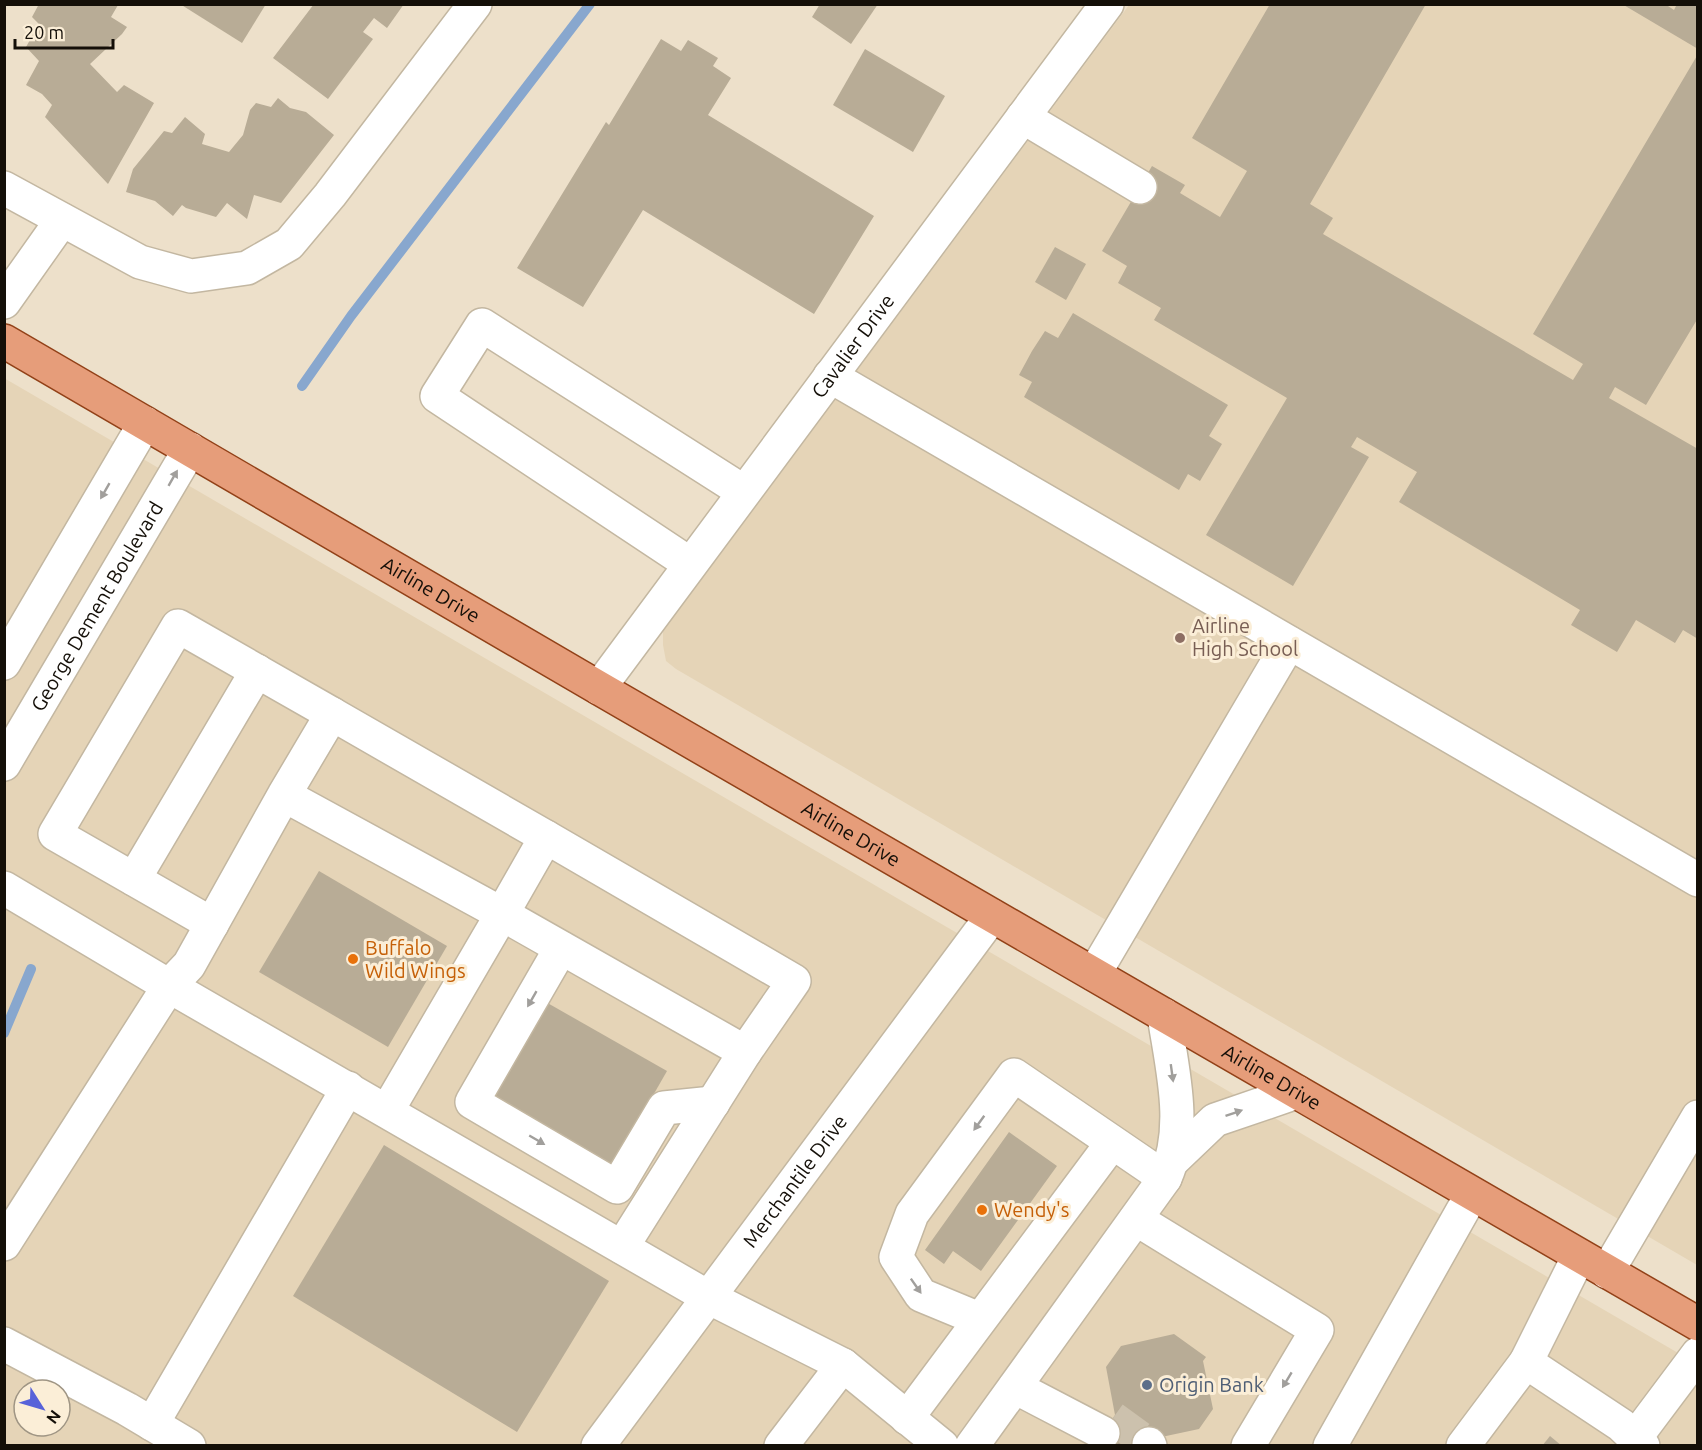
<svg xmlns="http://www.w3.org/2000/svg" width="1702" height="1450" viewBox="0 0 1702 1450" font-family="Ubuntu,sans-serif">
	<rect width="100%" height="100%" fill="#ede0ca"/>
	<g fill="#e5d4b7" fill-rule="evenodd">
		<polygon points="1129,5 1697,5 1697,1265 676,669 666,661 663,645 663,631"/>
		<path d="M4,378L1697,1364V1445H5ZM24,1390H60V1426H24Z"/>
	</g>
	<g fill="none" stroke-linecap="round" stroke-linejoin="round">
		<g stroke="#88a7ce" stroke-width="10">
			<polyline points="302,386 351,316 590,4"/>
			<polyline points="4,1033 31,969"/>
		</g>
	</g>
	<g fill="#b8ac96">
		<polygon points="39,4 117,4 118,5 111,17 127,27 122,34 90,64 117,92 124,85 154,103 108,184 45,117 52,105 42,94 26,85 39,61 26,47 39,24 32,17"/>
		<polygon points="180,4 266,4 242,43"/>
		<polygon points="314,4 404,4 387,28 374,18 363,32 373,39 328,99 273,58"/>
		<polygon points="820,4 878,4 851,44 812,17"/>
		<polygon points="1270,4 1426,4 1310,204 1333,218 1323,234 1573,380 1583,364 1533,334 1698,54 1698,318 1646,405 1615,387 1609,398 1698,449 1698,639 1683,630 1675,643 1636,620 1617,652 1571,625 1580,610 1399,502 1417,472 1357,437 1351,447 1369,457 1293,586 1206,535 1287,398 1154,320 1161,308 1118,283 1127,266 1102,251 1152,166 1185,185 1180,193 1220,217 1247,171 1192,138"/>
		<polygon points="1622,4 1665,4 1674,10 1677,4 1698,4 1698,49"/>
		<polygon points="661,39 681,51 688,40 718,58 713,66 731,78 708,115 874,216 814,314 643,210 583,307 517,268 606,122 609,125"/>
		<polygon points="865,49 945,96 913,152 833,105"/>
		<polygon points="278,98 290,108 306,112 334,135 281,203 254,195 247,219 227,203 216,217 186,208 182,205 173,216 155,201 126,192 133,169 164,131 172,133 185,117 205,134 202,144 229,152 243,135 250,110 256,103 271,107"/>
		<polygon points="1055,247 1086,264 1066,300 1035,282"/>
		<polygon points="1073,313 1228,405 1209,436 1222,444 1200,481 1188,474 1179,490 1024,397 1032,382 1019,375 1032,351 1045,331 1058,338"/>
		<polygon points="319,871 447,946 388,1047 259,972"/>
		<polygon points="544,1001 667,1071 612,1167 490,1097"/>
		<polygon points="1009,1132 1057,1166 981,1271 953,1251 944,1264 925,1250"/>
		<polygon points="384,1145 609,1281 517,1432 293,1296"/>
		<polygon points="1174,1334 1206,1357 1203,1361 1213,1409 1199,1429 1152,1439 1148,1446 1094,1446 1115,1415 1106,1367 1121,1346"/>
		<polygon points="1550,1436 1562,1446 1542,1446"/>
	</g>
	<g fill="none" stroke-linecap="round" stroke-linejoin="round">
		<polyline stroke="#ccc1ad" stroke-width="33" stroke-dasharray="33 16" stroke-linecap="butt" points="1113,1418 1149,1444"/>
		<g stroke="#c3b7a1" stroke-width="36">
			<g id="minor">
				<polyline points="1023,117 1140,187"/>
				<polyline points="4,188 140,262 191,276 247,268 289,244 330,195 475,4"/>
				<polyline points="4,302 62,220"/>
				<polyline points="830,376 1698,880"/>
				<polyline points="690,564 437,396 482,325 744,492"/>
				<polyline points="4,663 145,423"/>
				<path id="s1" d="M599,688L1107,4"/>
				<path id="s2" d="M4,764L190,449"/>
				<polyline points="546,837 794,981 745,1052"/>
				<polyline points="134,879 257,671"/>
				<polyline points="4,888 169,986 708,1297 843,1365 781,1446"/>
				<polyline points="212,924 55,834 178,626 332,714"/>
				<polyline points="561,948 472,1102 617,1187 664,1108 713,1103"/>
				<polyline points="1094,974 1289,643"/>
				<polyline points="387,1111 502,914 745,1052 622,1247"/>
				<polyline points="1172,1161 1215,1120 1297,1092"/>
				<polyline points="1136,1219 1317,1330 1248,1446"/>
				<polyline points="4,1244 169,986 189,965 284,795 502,914 546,837 332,714 284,795"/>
				<polyline points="1607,1272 1698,1117"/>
				<polyline points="979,1319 921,1295 896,1257 912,1214 1014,1075 1165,1178"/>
				<polyline points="4,1344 127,1409 189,1446"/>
				<polyline points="1526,1362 1579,1256"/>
				<polyline points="843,1365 942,1446"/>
				<polyline points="1015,1387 1103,1433"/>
				<polyline points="907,1418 1112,1143"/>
				<polyline points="152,1424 348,1088"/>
				<polyline points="1635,1438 1698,1354"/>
				<polyline points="1149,1444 1150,1446"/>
				<path id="s3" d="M598,1446L992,916"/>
				<path d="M972,1446L1165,1178C1188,1127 1172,1069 1164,1015"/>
				<polyline points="1330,1446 1472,1194"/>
				<polyline points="1463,1446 1526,1362 1621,1425 1643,1446"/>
			</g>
		</g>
		<g stroke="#924118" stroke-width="36">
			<g id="major">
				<path id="s4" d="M4,341L599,688L1698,1324"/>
			</g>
		</g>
		<use href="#minor" stroke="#fff" stroke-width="33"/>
		<use href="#major" stroke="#e69d7a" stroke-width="33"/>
	</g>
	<defs><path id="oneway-solid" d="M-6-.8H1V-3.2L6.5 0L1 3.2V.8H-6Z" transform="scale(1.5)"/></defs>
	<g fill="#a19f9c">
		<use href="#oneway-solid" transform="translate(173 478) rotate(-60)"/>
		<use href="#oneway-solid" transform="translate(105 491) rotate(120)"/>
		<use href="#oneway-solid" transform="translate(532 999) rotate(120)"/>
		<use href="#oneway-solid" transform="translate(1172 1073) rotate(82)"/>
		<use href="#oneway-solid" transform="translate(1234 1113) rotate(-19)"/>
		<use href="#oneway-solid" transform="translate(979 1123) rotate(126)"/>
		<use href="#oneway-solid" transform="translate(537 1140) rotate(30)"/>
		<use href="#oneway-solid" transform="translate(916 1286) rotate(55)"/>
		<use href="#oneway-solid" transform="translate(1287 1380) rotate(121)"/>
	</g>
	<circle fill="#8d6e63" stroke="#fbeed7" stroke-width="2" cx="1180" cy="638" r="6"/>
	<g fill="#e8710a" stroke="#fbeed7" stroke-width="2">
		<circle cx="353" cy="959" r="6"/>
		<circle cx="982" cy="1210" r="6"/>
	</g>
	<circle fill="#5c6f8a" stroke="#fbeed7" stroke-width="2" cx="1147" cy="1385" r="6"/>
	<g text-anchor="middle" stroke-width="6" stroke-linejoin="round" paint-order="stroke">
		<g font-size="20" fill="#140f08" stroke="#fbeed7">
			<text dy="7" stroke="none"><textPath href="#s1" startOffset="426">Cavalier Drive</textPath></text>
			<text dy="7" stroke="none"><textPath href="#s4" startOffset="494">Airline Drive</textPath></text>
			<text dy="7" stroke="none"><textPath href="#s2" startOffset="183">George Dement Boulevard</textPath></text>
			<text dy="7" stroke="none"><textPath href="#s4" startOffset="980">Airline Drive</textPath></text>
			<text dy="7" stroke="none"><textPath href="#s4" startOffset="1466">Airline Drive</textPath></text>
			<text dy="7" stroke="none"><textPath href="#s3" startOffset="330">Merchantile Drive</textPath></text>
		</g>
		<g font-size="20" fill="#785e54" stroke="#fbeed7" text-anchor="start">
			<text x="1192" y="633">Airline<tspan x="1192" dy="23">High School</tspan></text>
		</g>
		<g font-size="20" fill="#c56008" stroke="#fbeed7" text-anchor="start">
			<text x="365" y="955">Buffalo<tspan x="365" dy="23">Wild Wings</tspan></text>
			<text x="994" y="1217">Wendy's</text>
		</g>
		<g font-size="20" fill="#4e5e75" stroke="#fbeed7" text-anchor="start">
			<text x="1159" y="1392">Origin Bank</text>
		</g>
	</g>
	<rect width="1702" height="1450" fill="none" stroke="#140f08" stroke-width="12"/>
	<g transform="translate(42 1408) rotate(127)"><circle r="28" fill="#fbeed7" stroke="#9f9584" stroke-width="1.5"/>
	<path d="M0-4.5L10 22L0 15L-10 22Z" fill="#5762d9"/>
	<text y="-9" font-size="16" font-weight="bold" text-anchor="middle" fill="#140f08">N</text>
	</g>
	<path d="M15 39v9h98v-9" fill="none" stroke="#140f08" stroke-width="3"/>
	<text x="24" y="39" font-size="18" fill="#140f08" stroke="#fbeed7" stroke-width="4.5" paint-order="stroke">20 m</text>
</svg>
